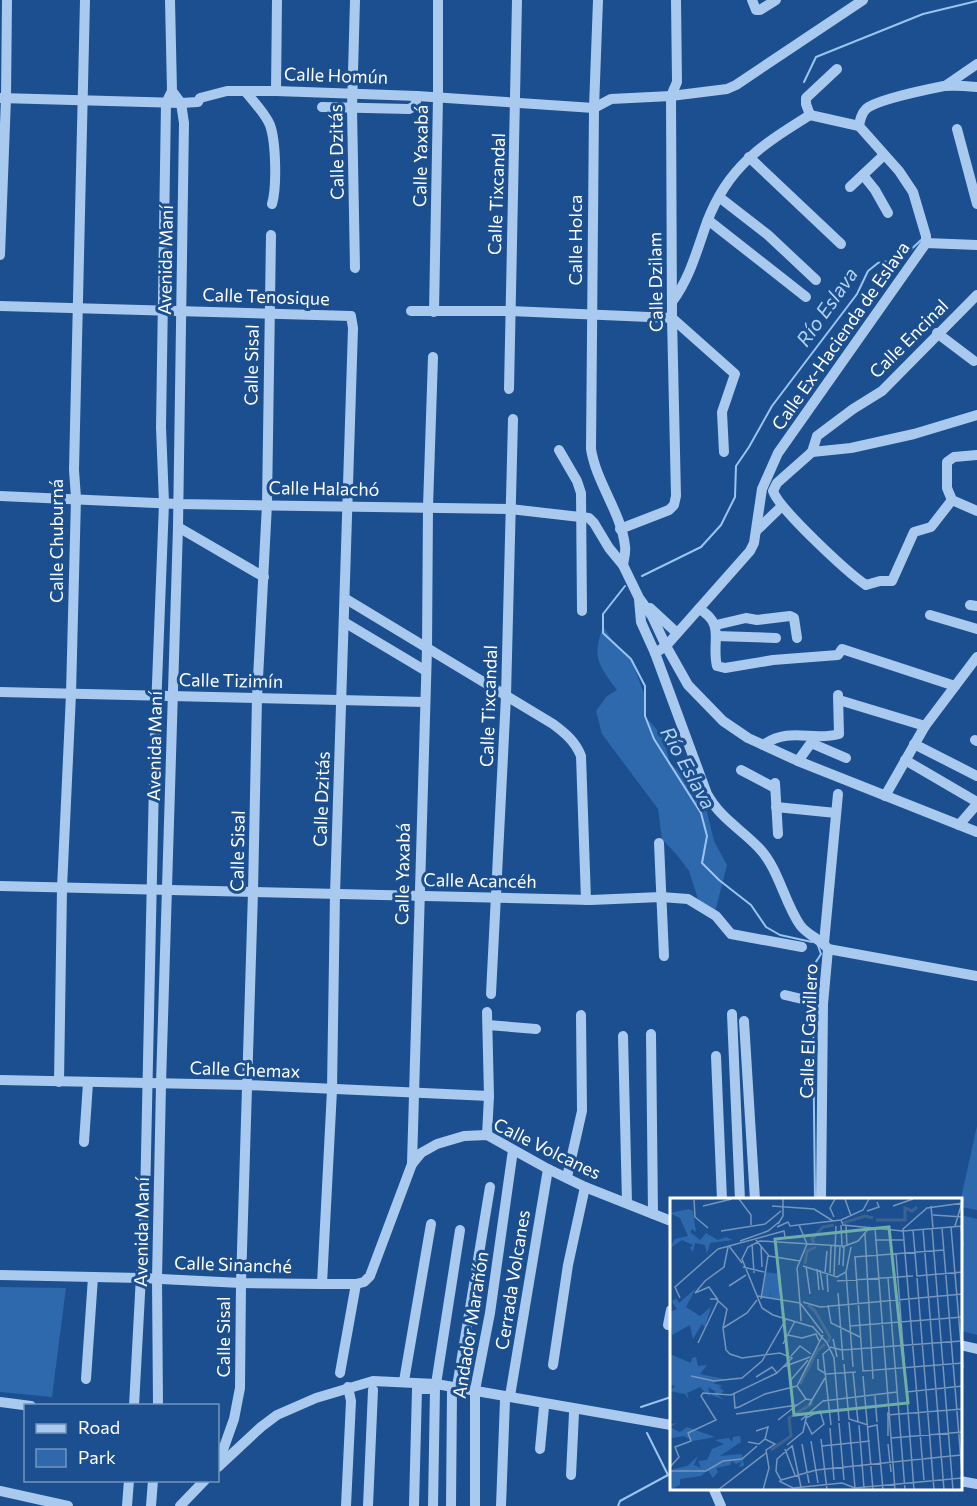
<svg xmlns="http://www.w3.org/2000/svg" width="977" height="1506" viewBox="0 0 977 1506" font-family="Commissioner,sans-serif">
	<rect width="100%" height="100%" fill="#1b4f8f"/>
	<g fill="#2e69ad">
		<path d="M603,626L613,642L631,659L645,696V716L663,737L670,763L700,791L706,808L714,841L727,865L715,912L698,903L697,896L689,871L677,855L662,839L658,809L602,734L596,711L607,696L617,690C598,664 592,659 603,626Z"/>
		<polygon points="977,1126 977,1210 961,1207 960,1203"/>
		<polygon points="960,1215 977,1219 977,1335 961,1331"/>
		<polygon points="0,1287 66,1288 52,1397 0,1392"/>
	</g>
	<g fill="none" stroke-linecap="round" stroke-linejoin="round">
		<g stroke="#9cc4f0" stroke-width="2">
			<polyline points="804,82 816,57 923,14 977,1"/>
			<polyline points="642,576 701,547 721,525 735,497 736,466 749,447 772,406 857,294 868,271 878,263 901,259 921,240"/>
			<polyline points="625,586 603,614 603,633 631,659 645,686 645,716 654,739 701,813 707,836 702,863 719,880 751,905 766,927 780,935 812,942"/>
			<polyline points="811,990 812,968 821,954 817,943"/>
			<polyline points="810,1004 813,1023 815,1200"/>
			<polyline points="641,1407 671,1397"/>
			<polyline points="618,1506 620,1501 668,1475 647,1433"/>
		</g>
		<g stroke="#a9c9ee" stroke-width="10">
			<path d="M598,0L594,108L591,449C596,482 621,512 625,546C626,552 624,559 623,565"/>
			<polyline points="752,0 756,10 760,10 776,0"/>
			<polyline points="945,86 977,64"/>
			<path d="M245,91C253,101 265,113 270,125C276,142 277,187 272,204"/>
			<polyline points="276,91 277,0"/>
			<polyline points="0,98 181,103 198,102 200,98 227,91 276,91 417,96 594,108 611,99 671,96 727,89 736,85 863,0"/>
			<polyline points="322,107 409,109 415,106 417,96"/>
			<polyline points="810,115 806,104 806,98 837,69"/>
			<path d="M859,126C860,120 861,114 866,109C876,100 929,89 944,86C954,85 966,86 977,87"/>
			<polyline points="957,129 977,204"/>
			<polyline points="749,157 841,244"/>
			<polyline points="863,175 875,190 888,213"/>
			<polyline points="850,187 884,155"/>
			<polyline points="719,197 768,235 816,280"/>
			<polyline points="708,220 806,297"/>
			<polyline points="926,243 977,245"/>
			<polyline points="0,255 6,98 7,0"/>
			<polyline points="355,268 352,108 355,0"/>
			<path d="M672,302C690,278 697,250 707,222C728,166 762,145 810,115"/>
			<polyline points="0,306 351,316 353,328 335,894 332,1090 322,1284"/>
			<polyline points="411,311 510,311 672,318 735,374 722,412 724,452"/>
			<polyline points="434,312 438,97 438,0"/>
			<polyline points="937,333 974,361"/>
			<polyline points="509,389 517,0"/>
			<polyline points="559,450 577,481 581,493 582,611"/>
			<polyline points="812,452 817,436 853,409 882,391 977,295"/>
			<polyline points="977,455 954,457 947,462 947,488 952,500 977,511"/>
			<polyline points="0,496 178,504 510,509 589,518 594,523 609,548 623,565 639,598 652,616 666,646 688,685 723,721 748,738 798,761 977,832"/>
			<path d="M952,500L931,527L914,532L892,581H880L866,585C848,573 779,509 773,491L777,483L812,452L851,448L914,434L977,415"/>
			<polyline points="178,527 264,577"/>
			<polyline points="620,529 669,510 674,505 676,496 672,318 671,96 677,82 676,0"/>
			<polyline points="756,531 782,506"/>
			<path d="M346,599L553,724C565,733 575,741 581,756L586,900"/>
			<path d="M639,599L641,622L655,653L707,794C720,818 741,829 759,848C779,869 784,902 800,925C808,936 821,939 828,949L823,1004L821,1200"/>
			<polyline points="970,605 977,606"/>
			<polyline points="650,608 677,633"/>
			<path d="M699,609C726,624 711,642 717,666L725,668L773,660L838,655L842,649L955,686"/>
			<polyline points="930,615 977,629"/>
			<polyline points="344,622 426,671"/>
			<polyline points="716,625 746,618 757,620 790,616 794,618 797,638"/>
			<polyline points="716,636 776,638"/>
			<polyline points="655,653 666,646 750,551 754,543 762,489 778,453 926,243 926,236 913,192 899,171 859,126 810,115"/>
			<polyline points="0,692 424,702"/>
			<polyline points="839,700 925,726"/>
			<polyline points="975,740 977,741"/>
			<polyline points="914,744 977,776"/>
			<path d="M763,745C791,726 812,742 839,734L838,695"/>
			<polyline points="905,760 977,802"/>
			<polyline points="798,761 811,743 846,758"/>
			<polyline points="741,770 775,788"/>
			<polyline points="775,783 778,834"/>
			<polyline points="885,796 925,726 977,657"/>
			<polyline points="776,807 836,813"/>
			<polyline points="959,825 977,804"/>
			<polyline points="659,843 664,956"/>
			<polyline points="0,886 591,900 661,897 688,899 716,916 731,934 802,947"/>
			<polyline points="824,943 838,794"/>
			<polyline points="828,949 977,976"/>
			<polyline points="491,994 506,696 513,419"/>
			<polyline points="785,995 823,1004"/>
			<polyline points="732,1014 740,1200"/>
			<polyline points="744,1021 755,1200"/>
			<polyline points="488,1025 536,1029"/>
			<polyline points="651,1034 653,1214"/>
			<polyline points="623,1036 627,1203"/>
			<polyline points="716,1056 722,1200"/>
			<polyline points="0,1080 247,1085 489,1096"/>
			<polyline points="59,1082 62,888 71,694 76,498 74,470 85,0"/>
			<polyline points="487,1135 489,1096 487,1012"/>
			<polyline points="84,1142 88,1083"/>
			<polyline points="412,1164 421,1153 437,1144 464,1136 487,1135 548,1169 585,1187 671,1221"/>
			<polyline points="567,1177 582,1111 581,1015"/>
			<polyline points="0,1275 141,1278 241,1283 322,1284 356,1284 364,1282 370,1276 412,1164 427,649 428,507 433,357"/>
			<polyline points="668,1325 671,1310"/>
			<polyline points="960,1345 977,1349"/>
			<polyline points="553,1365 568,1265 585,1187"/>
			<polyline points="340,1373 356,1284"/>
			<polyline points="86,1379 93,1277"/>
			<polyline points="404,1381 431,1224"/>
			<polyline points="436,1384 460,1230"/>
			<polyline points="457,1387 490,1187"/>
			<polyline points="510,1396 548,1169"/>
			<polyline points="0,1402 31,1406"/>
			<polyline points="134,1406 145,1201 155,735 164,503 161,427 166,103 172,91 170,0"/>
			<polyline points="158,1406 157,1279 161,1084 178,527 184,123 181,103 172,91"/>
			<polyline points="540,1449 544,1407"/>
			<polyline points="218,1464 234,1419 240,1388 241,1283 253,892 257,698 267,504 271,235"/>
			<polyline points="218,1467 261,1427 277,1415 316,1398 373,1381 436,1384 671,1425"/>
			<polyline points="571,1475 574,1413"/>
			<polyline points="960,1481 977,1484"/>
			<polyline points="714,1490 721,1506"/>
			<polyline points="0,1491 68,1506"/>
			<polyline points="127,1506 129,1480"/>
			<polyline points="151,1506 153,1480"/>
			<polyline points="180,1506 205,1480"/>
			<polyline points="346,1506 351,1401 348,1387"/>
			<polyline points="368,1506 373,1390"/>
			<polyline points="414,1506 417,1389 429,1389"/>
			<polyline points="433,1506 435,1388"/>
			<polyline points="451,1506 452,1391"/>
			<polyline points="475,1506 475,1390 490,1313 513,1150"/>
			<polyline points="501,1506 505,1400"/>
		</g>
	</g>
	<g text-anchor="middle" stroke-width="6" stroke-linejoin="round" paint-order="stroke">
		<g font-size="18" fill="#fff" stroke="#1b4f8f">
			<text transform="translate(336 76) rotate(2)" y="6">Calle Homún</text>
			<text transform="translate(337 152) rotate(-91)" y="6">Calle Dzitás</text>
			<text transform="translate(421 156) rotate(-89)" y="6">Calle Yaxabá</text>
			<text transform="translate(497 194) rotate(-88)" y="6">Calle Tixcandal</text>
			<text transform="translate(576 240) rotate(-90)" y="6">Calle Holca</text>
			<text transform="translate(166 260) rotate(-89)" y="6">Avenida Maní</text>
			<text transform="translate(656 282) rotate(-91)" y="6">Calle Dzilam</text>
			<text transform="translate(266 297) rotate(2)" y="6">Calle Tenosique</text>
			<text transform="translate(841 336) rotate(-55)" y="6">Calle Ex-Hacienda de Eslava</text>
			<text transform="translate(909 339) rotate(-45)" y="6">Calle Encinal</text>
			<text transform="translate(252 365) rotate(-89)" y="6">Calle Sisal</text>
			<text transform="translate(324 489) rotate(1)" y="6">Calle Halachó</text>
			<text transform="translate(57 541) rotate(-90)" y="6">Calle Chuburná</text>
			<text transform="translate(231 681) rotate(1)" y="6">Calle Tizimín</text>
			<text transform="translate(489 706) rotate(-88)" y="6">Calle Tixcandal</text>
			<text transform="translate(155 746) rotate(-89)" y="6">Avenida Maní</text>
			<text transform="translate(322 799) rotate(-88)" y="6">Calle Dzitás</text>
			<text transform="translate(238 851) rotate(-89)" y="6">Calle Sisal</text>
			<text transform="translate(403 874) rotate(-89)" y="6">Calle Yaxabá</text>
			<text transform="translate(480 881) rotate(1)" y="6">Calle Acancéh</text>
			<text transform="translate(809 1031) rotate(-88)" y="6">Calle El Gavillero</text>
			<text transform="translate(245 1070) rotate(2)" y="6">Calle Chemax</text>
			<text transform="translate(547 1149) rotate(26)" y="6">Calle Volcanes</text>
			<text transform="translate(142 1232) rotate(-89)" y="6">Avenida Maní</text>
			<text transform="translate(233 1265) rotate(2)" y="6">Calle Sinanché</text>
			<text transform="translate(513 1280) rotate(-81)" y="6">Cerrada Volcanes</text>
			<text transform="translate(471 1325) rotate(-81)" y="6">Andador Marañón</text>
			<text transform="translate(224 1337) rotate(-90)" y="6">Calle Sisal</text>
		</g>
		<g font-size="20" font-style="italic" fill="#b5d3f5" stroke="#1b4f8f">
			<text transform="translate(827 307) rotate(-55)" y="7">Río Eslava</text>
			<text transform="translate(688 768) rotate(61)" y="7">Río Eslava</text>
		</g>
	</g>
	<g transform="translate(670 1198)">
		<rect width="292" height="292" fill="#1b4f8f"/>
		<path d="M19,11L23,13L26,34L22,31L20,34L30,42L36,35L48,42L56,39L63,42L40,45L37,56L35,47L25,45L23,54L20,50L23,47L12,42L0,50L5,41L18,38L10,20L0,15ZM95,74L111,76L109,102L100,101L101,91L99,101L92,100ZM26,90L16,109L30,118L41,109L35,129L32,126L23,141L20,127L2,137L0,114L7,111L2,104L6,100L9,105ZM0,156L21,165L22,160L26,159L28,168L37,167L30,176L54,181L43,185L53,188L49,189L54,193L48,197L54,202L42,197L46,194L38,189L40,199L30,189L17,195L19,202L15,196L0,193L5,188L0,187ZM7,225L0,229L10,234L17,229L45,239L23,243L14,238L2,240L0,237V226ZM70,238L71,244L50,258L72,256L74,268L69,269L72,263L66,266L62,263L60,267L46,270L48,274L43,280L38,272L31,278L10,281V287L0,292V272L17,268L28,258L24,267L31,270L28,263L37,262L42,251L54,246L45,242L59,240L62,244L63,239Z" fill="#2e69ad"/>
		<path fill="none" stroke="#3c6290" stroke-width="3" d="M206,22H235V10L242,13L247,9M173,25L195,18L203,20M144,45L142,41L153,29L164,27M135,66L137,53L146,49M138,107L145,113L160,139L158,144M130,186L147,153L155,146M101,252L121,238L119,220L143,205"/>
		<path fill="none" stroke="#7695bc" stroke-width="1.5" d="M69,1L81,17V27M175,1L181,18M24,2L25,19L38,30M33,8L62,1M102,8L144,11L163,23M223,8L243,1M261,8L263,30M197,13L209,9L207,4M263,17L293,19M164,19L160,10L165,1M171,22L173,27L233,33L293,28M108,26L113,18V1M129,27L137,46L127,70L130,105L153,135M176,27L177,48M285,28L293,1M291,28L293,48M107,29L118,24L120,28L171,22L193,12L199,1M281,29L293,170M205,30L225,292M262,30L283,292M272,30L293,287M253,31L274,292M243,32L247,78L293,74M51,33L95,26L111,13M195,36L203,181M86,42L99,58L130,63M205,42H233M70,43L98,33L109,24M82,46L84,75M59,48L72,65M91,48L92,69M172,49L188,43L200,29M181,49L176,74L183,169M48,51L114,33L115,39M226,56L244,292M184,59L274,52M185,59L193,173L293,165M169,67L170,49M133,68L167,79L176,74M136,68L140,96M173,68L174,49M73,69L94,74M147,71L149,92M150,72L153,92M155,74L157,53M157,75L158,94M160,75L161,48M164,77L166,28M218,80L235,292M247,80L264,292M167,83L243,78M59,88L76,77M168,95L173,162M88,98L130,105M10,100L5,89L48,51M40,101H46L57,111L53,130L56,152L60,156L72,160L110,155L122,160L107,175L102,169L86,179M91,101L98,58M48,102L39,89L25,95L35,83L54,69L58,49M133,104L150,109L293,96M130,105L131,123M158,107L161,125L190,139M180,128L293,119M53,130L77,115L87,102M118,137L132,140L146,136L149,143M163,141L167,159M28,145L48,103M113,146L125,123M160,149L172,152L291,143M159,151L153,156L161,227M121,158L130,148L141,156M148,161V171L156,176L186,174M174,166L179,221L198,227M113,169L140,159M183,174L188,224M21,178L44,183L72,180L92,163L116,121M193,178L203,292M120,183L138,162M236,194L293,188M64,196L65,210L69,209L95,196L127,188M205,198L207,224M142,202L136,201L127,188L153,137M139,207L155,180M66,216L127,207L136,201M217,217L293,211M108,222L127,207M131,222L153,203L227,194M169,223L164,160L157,145L143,129L103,117L92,110L72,61L78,49L90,43L172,48L171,27M136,224L142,236L154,226L150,213L136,220M179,224L185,290M169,225L174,282M189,227L194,290M198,229L207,227L213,292M160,230L164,282M86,233L98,229L95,241L105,246L96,252L99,270L93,292M218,238V214M221,240L293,234M151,241L157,292M141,243L148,285M78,244L89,246L95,241M132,246L139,285M218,246L221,274M117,247L133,234L137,216M122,247L131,289M122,248L107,261L106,273L111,282L146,272L291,257M152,248L200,243M115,251L125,277M0,269L9,259L5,249L21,243L18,235L46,222L31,198L33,195L61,197L107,175M0,273H36L53,263L72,261L87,248M254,282L233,31L257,10L293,5M109,283L123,290L172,285L185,290M185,290L292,280M48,292L96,255"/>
		<path fill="#6fada8" fill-opacity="0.15" stroke="#6fada8" stroke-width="3" d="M219,29L238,205L124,217L105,41Z"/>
		<rect width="292" height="292" fill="none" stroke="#fff" stroke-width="3"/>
	</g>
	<rect x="24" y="1404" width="195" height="78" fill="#1b4f8f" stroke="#7695bc" stroke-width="1.5"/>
	<rect x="36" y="1424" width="30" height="9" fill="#a9c9ee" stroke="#7695bc" stroke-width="1.5"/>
	<text x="78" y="1434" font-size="18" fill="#ffffff">Road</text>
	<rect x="36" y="1449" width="30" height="18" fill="#2e69ad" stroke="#7695bc" stroke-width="1.5"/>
	<text x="78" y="1464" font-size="18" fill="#ffffff">Park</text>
</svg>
